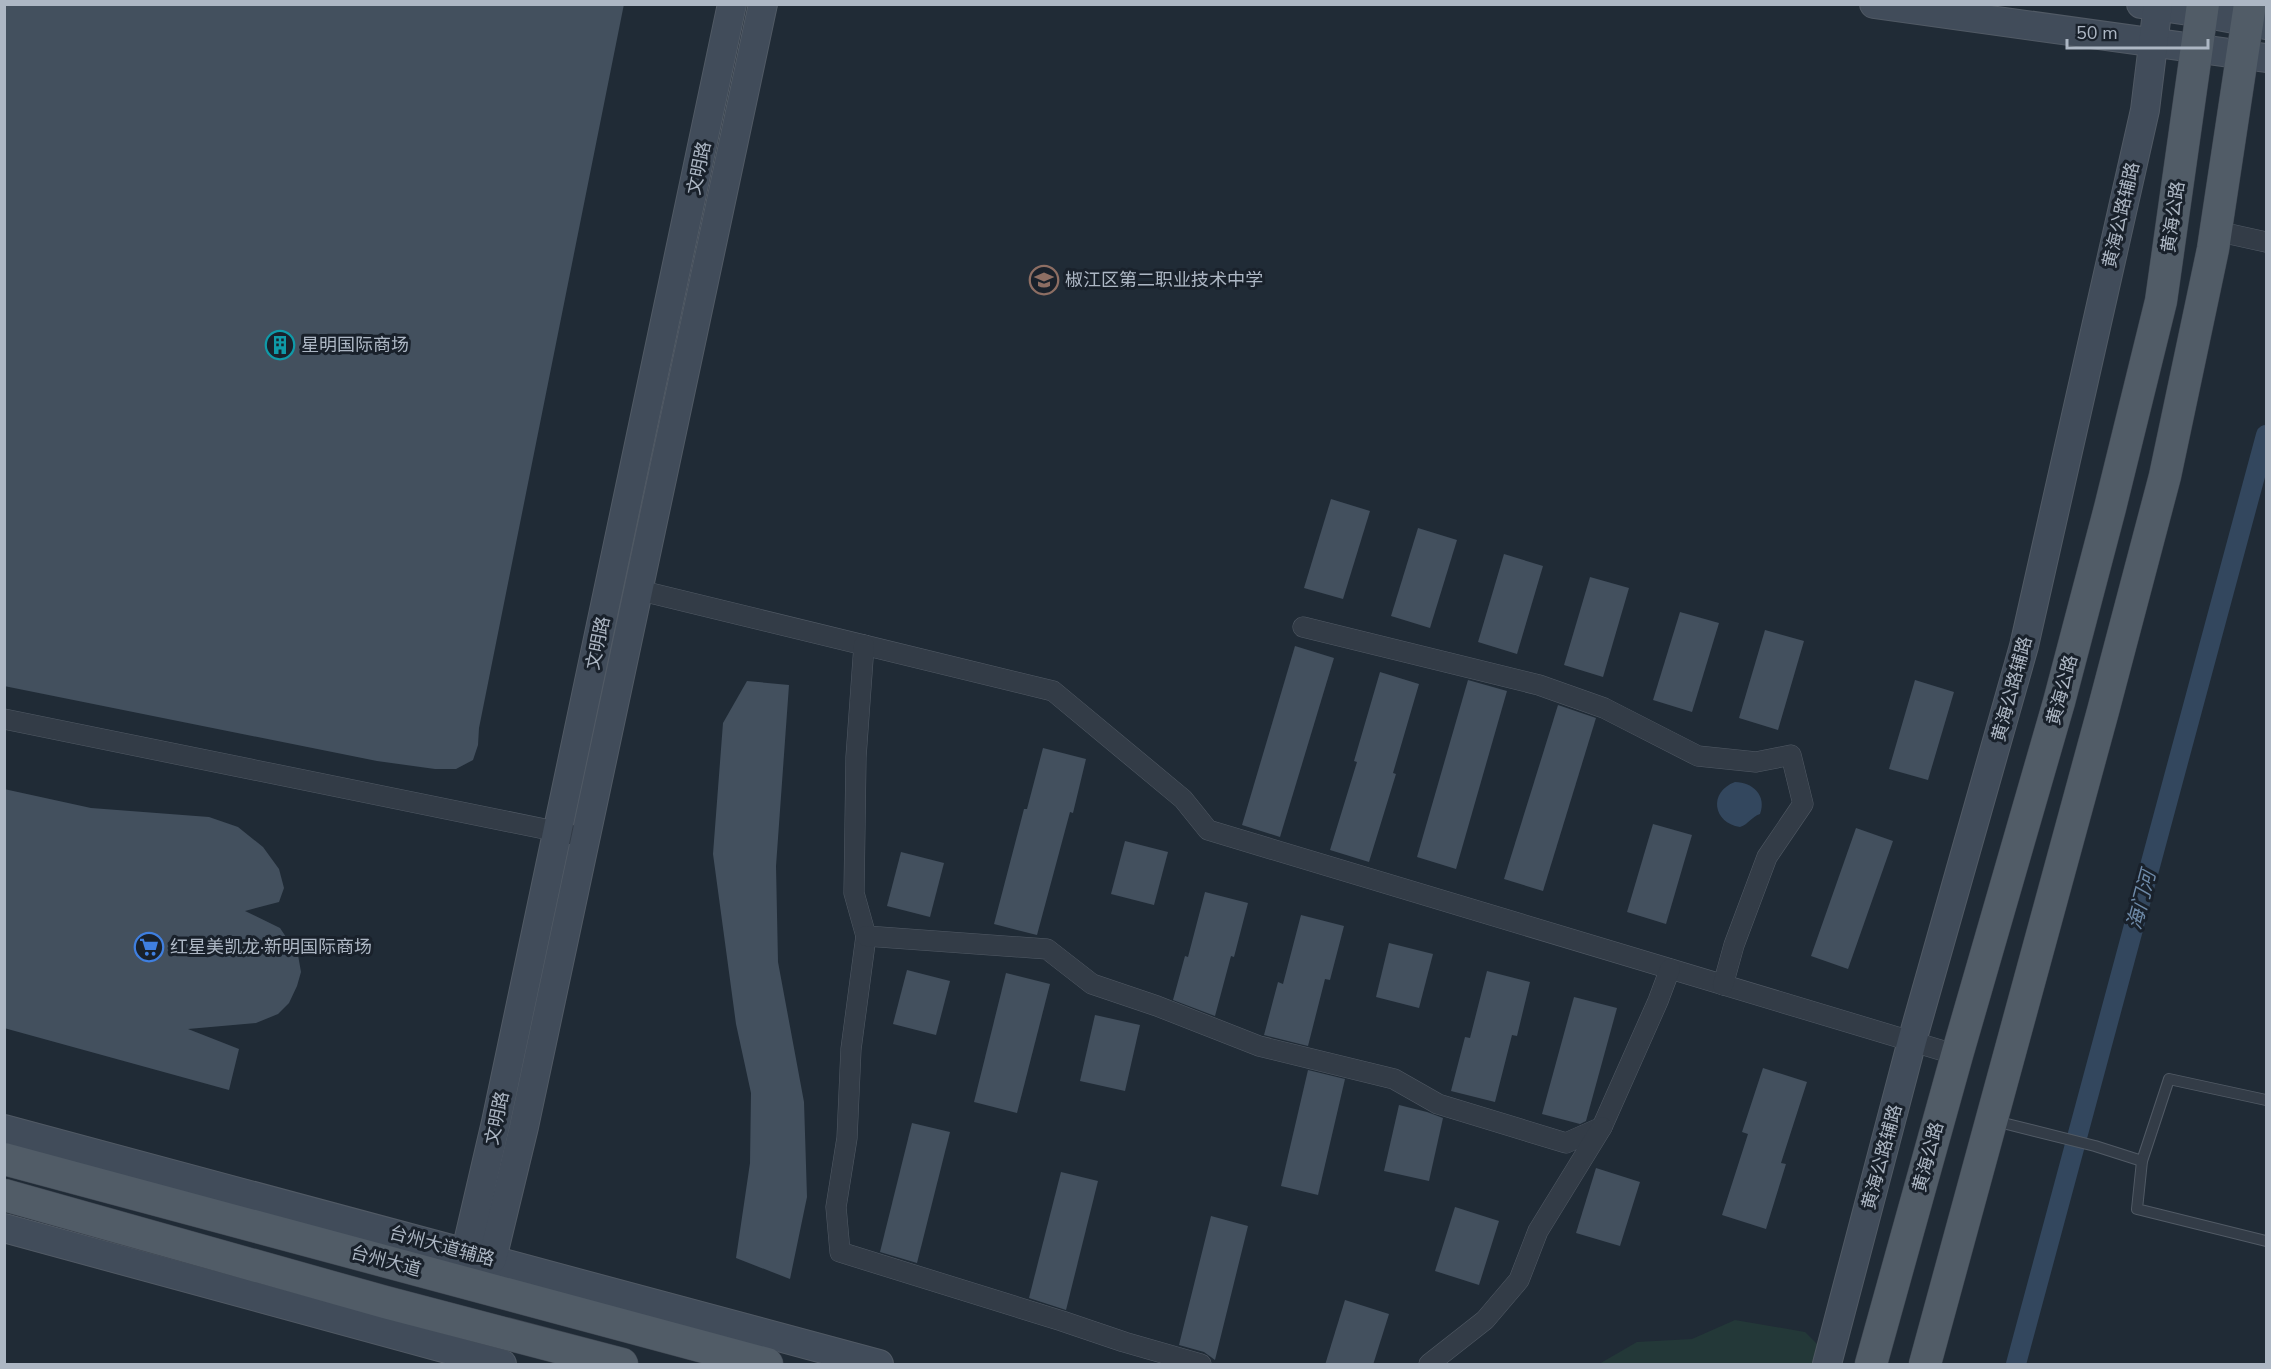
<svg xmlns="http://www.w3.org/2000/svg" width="2271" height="1369" viewBox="0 0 2271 1369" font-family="'Nunito Sans','Noto Sans SC',sans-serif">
	<rect width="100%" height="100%" fill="#202b36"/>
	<polygon fill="#233838" points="1735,1320 1805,1332 1826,1353 1824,1364 1599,1364 1637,1342 1692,1339"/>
	<path fill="#33475e" d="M1735,782C1753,782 1767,796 1760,814C1751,817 1749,824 1740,827C1713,823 1708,792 1735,782Z"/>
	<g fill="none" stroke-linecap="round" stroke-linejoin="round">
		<polyline stroke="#33475e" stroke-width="20" points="2016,1364 2266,435"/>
	</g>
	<g fill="#43505e">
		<polygon points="4,4 624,4 479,728 478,745 473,760 456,769 435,769 377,761 4,686"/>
		<polygon points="1331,499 1370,511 1343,599 1304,588"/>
		<polygon points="1418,528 1457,540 1430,628 1391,616"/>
		<polygon points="1504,554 1543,566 1517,654 1478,642"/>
		<polygon points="1590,577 1629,588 1603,677 1564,665"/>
		<polygon points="1680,612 1719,623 1692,712 1653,700"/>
		<polygon points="1765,630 1804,641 1778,730 1739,718"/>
		<polygon points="1295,646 1334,658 1280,837 1242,825"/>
		<polygon points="1380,672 1419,684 1393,773 1396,774 1369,862 1330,850 1357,762 1354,761"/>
		<polygon points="1468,680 1507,691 1456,869 1417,857"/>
		<polygon points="1915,680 1954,692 1928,780 1889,769"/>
		<polygon points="747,681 789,685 776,866 778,962 804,1102 807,1197 790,1279 736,1258 750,1163 751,1093 736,1024 713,854 723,723"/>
		<polygon points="1558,705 1596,718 1543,891 1504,879"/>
		<polygon points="1043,748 1086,759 1073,813 1070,812 1037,935 994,924 1024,809 1027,809"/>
		<polygon points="4,789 91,808 209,817 238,827 263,847 279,869 284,888 279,902 245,911 280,928 298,955 301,972 297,986 289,1003 278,1014 256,1023 188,1029 239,1049 229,1090 4,1028"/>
		<polygon points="1653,824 1692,835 1666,924 1627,912"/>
		<polygon points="1856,828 1893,841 1848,969 1811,956"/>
		<polygon points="1125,841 1168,852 1154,905 1111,894"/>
		<polygon points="901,852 944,863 930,917 887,906"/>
		<polygon points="1205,892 1248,903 1234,957 1231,956 1215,1016 1173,1000 1185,956 1188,957"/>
		<polygon points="1301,915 1344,926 1330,980 1325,979 1308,1046 1264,1035 1278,982 1283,984"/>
		<polygon points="1389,943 1433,954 1419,1008 1376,997"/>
		<polygon points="907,970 950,981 936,1035 893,1024"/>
		<polygon points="1487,971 1530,982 1517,1036 1512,1035 1495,1102 1451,1091 1465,1037 1470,1038"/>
		<polygon points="1006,973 1050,984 1017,1113 974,1102"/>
		<polygon points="1574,997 1617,1008 1586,1121 1580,1124 1542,1114"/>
		<polygon points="1095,1015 1140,1025 1125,1091 1080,1081"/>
		<polygon points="1763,1068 1807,1082 1781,1163 1786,1164 1766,1229 1722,1215 1748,1134 1742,1132"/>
		<polygon points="1308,1070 1345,1079 1318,1195 1281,1186"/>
		<polygon points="1399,1105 1427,1112 1443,1118 1429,1181 1384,1171"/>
		<polygon points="912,1123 950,1132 917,1263 880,1252"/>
		<polygon points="1596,1168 1640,1182 1620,1246 1576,1233"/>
		<polygon points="1061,1172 1098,1181 1066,1310 1029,1298"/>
		<polygon points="1455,1207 1499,1221 1479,1285 1435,1271"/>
		<polygon points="1211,1216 1248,1226 1215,1360 1204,1352 1179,1345"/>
		<polygon points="1345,1300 1389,1314 1373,1365 1325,1365"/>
	</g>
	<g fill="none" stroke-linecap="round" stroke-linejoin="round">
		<g stroke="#515a65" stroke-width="12">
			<g id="service">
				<polyline points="2266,1100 2169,1079 2142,1161 2137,1209 2266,1241"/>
				<polyline points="1995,1121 2095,1146 2142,1161"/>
			</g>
		</g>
		<g stroke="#515a65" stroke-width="21">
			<g id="minor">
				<polyline points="2216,231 2266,242"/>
				<polyline points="638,590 1053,691 1183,799 1208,830 1957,1055"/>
				<polyline points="1303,627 1539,685 1604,708 1698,756 1756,762 1791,755 1803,804 1767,857 1734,945 1723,985"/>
				<polyline points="864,645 856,757 854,893 866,936 851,1049 847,1138 836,1207 840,1252 1062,1321 1124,1342 1201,1364"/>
				<polyline points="4,719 569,834"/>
				<polyline points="866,936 1047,949 1092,984 1157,1006 1259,1046 1394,1079 1438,1104 1566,1143 1602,1127 1658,1001 1670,969"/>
				<polyline points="1429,1364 1485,1320 1519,1280 1538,1231 1602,1127"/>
			</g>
		</g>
		<g stroke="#515a65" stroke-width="30">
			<g id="secondary">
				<polyline points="1874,4 2266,58"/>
				<polyline points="2141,4 2202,13 2266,25"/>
				<polyline points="4,1129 879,1364"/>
				<polyline points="4,1228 502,1364"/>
				<polyline points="492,1259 524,1127 763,4"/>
				<polyline points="459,1281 496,1122 732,4"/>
				<polyline points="1827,1364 1912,1041 2024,646 2145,110 2158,4"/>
			</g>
		</g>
		<g stroke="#3d4550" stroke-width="33">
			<g id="primary">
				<polyline points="4,1159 767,1364"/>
				<polyline points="4,1195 385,1302 622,1364"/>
				<polyline points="1871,1364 1957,1055 2059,702 2110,508 2161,301 2203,4"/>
				<polyline points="1925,1364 2103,711 2165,476 2213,249 2250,4"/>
			</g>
		</g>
		<use href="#service" stroke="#333c47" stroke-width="10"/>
		<use href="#minor" stroke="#333c47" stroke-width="20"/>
		<use href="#secondary" stroke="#414c5a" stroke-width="28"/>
		<use href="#primary" stroke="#515c67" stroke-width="32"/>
	</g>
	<defs>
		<g id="school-ring" transform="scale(1.5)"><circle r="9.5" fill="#19212b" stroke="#8d6e63" stroke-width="1.5"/><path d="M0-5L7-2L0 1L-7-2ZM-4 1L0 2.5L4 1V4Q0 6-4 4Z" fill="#8d6e63"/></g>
		<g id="building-ring" transform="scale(1.5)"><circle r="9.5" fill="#19212b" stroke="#0f9aa8" stroke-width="1.5"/><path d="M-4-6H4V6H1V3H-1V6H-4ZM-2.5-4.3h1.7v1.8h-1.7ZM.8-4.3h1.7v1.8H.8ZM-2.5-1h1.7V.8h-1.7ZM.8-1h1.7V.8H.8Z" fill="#0f9aa8"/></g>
		<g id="supermarket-ring" transform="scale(1.5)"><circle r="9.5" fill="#19212b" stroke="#3f7fe0" stroke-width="1.5"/><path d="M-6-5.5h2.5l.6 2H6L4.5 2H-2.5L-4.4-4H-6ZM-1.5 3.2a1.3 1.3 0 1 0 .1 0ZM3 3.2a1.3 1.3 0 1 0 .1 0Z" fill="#3f7fe0"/></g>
	</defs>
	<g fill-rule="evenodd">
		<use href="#school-ring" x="1044" y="280"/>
		<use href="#building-ring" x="280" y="345"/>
		<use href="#supermarket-ring" x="149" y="947"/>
	</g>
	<g text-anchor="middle" stroke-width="6" stroke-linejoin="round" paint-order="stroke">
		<g font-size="18" fill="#adb7c4" stroke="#19212b">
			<text transform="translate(699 168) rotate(-78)" y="6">文明路</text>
			<text transform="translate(2121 215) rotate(-77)" y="6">黄海公路辅路</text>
			<text transform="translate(2173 217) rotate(-82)" y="6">黄海公路</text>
			<text transform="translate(598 643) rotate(-78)" y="6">文明路</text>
			<text transform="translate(2012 689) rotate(-75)" y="6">黄海公路辅路</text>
			<text transform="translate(2062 690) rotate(-75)" y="6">黄海公路</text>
			<text transform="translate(497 1118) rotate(-78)" y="6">文明路</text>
			<text transform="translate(1882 1157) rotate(-75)" y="6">黄海公路辅路</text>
			<text transform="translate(1928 1157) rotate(-75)" y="6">黄海公路</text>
			<text transform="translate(442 1246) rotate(15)" y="6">台州大道辅路</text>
			<text transform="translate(386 1261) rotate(15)" y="6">台州大道</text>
		</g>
		<g font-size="18" fill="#adb7c4" stroke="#19212b" text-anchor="start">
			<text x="1065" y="286">椒江区第二职业技术中学</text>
			<text x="301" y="351">星明国际商场</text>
			<text x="170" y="953">红星美凯龙·新明国际商场</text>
		</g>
		<g font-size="20" font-style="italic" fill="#6e8aa8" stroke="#19212b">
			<text transform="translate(2141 900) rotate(-75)" y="7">海门河</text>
		</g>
	</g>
	<rect width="2271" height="1369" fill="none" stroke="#adb7c4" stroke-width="12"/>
	<path d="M2067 39v9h141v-9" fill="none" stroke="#adb7c4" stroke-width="3"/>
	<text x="2076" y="39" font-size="18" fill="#adb7c4" stroke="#19212b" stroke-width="4.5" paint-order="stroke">50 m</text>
</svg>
